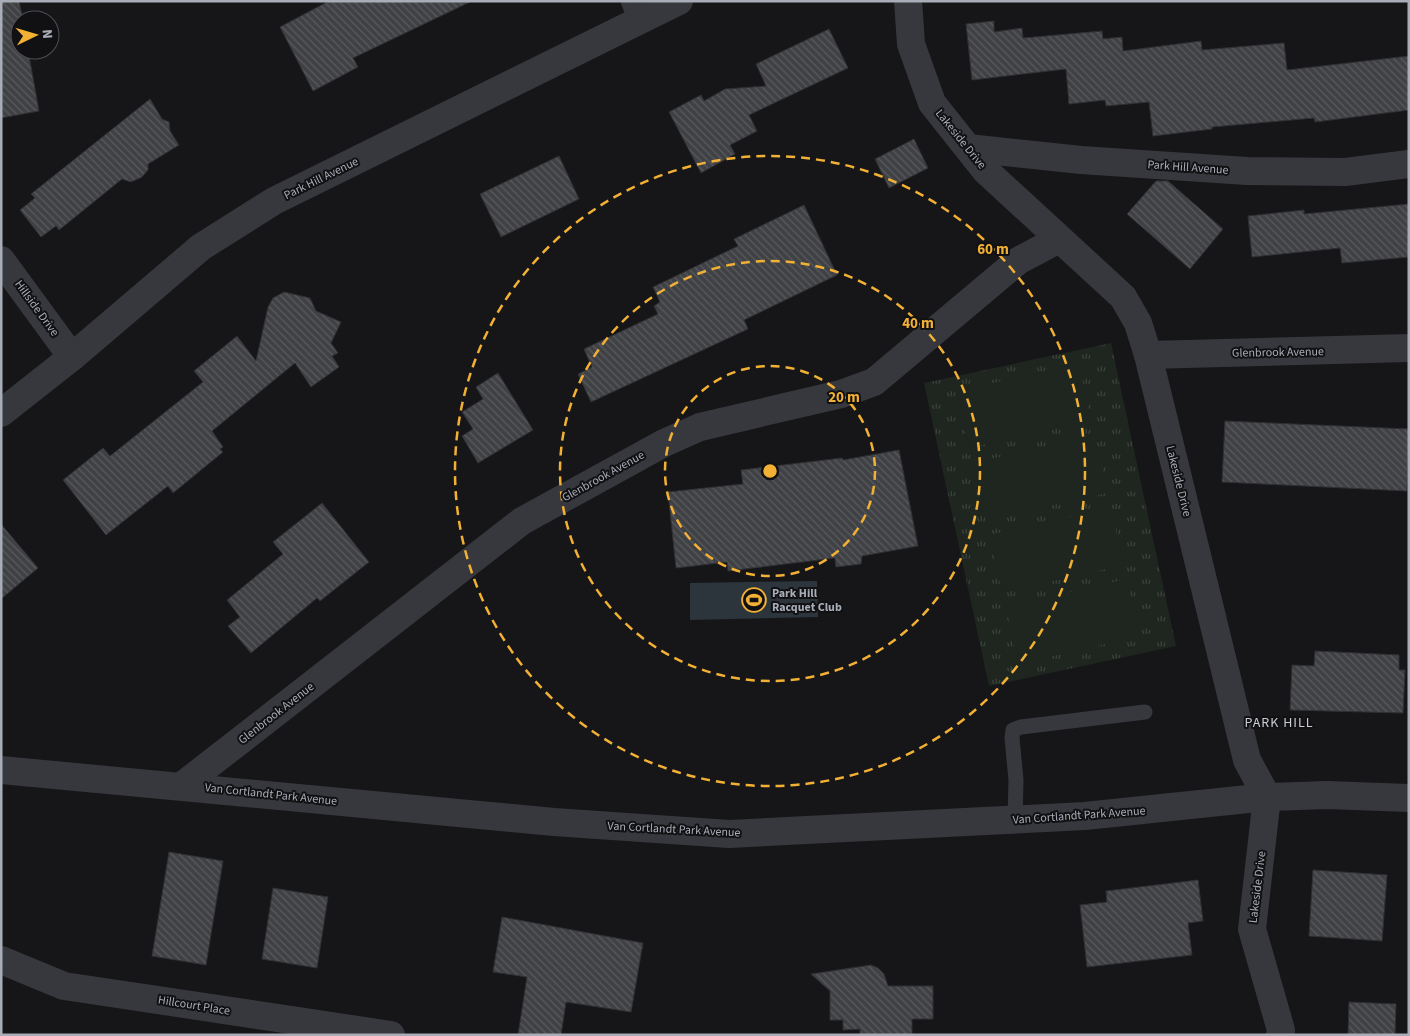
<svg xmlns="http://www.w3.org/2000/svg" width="1410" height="1036" viewBox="0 0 1410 1036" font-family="'Source Sans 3',sans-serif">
	<defs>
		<pattern id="park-tufts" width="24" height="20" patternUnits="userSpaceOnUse" patternTransform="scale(1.25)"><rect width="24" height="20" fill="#1e261f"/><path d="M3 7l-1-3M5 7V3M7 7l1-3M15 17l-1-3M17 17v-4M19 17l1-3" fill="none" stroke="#3c433d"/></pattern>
		<pattern id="building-back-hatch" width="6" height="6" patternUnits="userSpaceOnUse" patternTransform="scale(1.25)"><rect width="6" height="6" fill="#404145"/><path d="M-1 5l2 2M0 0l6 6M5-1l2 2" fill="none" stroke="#595a5e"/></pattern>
	</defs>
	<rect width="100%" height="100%" fill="#161618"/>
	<polygon fill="url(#park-tufts)" points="1111,343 1176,646 989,686 924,383"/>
	<g fill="#1e261f">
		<polygon points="1079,364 1091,420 969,448 957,391"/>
		<polygon points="1095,435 1107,493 986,520 973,463"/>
		<polygon points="1111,508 1124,565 1002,592 989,535"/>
		<polygon points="1127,579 1140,636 1018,664 1006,607"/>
	</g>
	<polygon fill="#2c353c" points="817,581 818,617 690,620 690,583"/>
	<g fill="url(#building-back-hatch)" stroke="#303034">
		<polygon points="1,1 19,1 23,20 20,20 20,50 28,50 39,111 1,118"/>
		<polygon points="329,1 472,1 353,58 358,67 313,91 280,27"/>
		<polygon points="994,21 994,32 1022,28 1023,38 1102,31 1103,39 1122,37 1123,51 1201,41 1202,50 1284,43 1287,70 1409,56 1409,110 1315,122 1314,118 1212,127 1212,129 1153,136 1149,102 1106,106 1105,100 1069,104 1066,69 972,80 966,24"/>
		<polygon points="829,29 848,68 749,115 757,131 730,145 735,154 701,173 669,112 701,95 704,101 725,89 766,86 756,64"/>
		<polygon points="150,99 162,119 169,122 170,131 179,145 148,164 148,170 142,177 131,182 122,179 59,230 56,226 41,237 20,210 35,198 31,194"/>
		<polygon points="914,139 928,168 889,188 875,159"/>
		<polygon points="559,156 579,199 501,237 480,194"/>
		<polygon points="1156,181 1168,181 1223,229 1190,269 1127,214"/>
		<polygon points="1409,204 1409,257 1342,263 1340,248 1252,257 1248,216 1304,210 1304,214"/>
		<polygon points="804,205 837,275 744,320 748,329 591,402 578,374 592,367 584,349 658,314 654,306 660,302 653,287 738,246 734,239"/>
		<polygon points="284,292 310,298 316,311 341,322 331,343 338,353 332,356 339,367 311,387 295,363 212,431 223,447 220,449 223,452 173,493 168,486 106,535 63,480 103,448 110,456 203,382 194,371 237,336 256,361 268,307 273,298"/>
		<polygon points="498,373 533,430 478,463 462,436 473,429 462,412 483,399 476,387"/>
		<polygon points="1225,421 1409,429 1407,491 1222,482"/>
		<polygon points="899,450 918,546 862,556 861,564 836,567 835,558 728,571 727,562 676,568 668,492 743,484 741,470 842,458 843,460"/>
		<polygon points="322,503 369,562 320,601 317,598 251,653 228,626 240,617 227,600 283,554 273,542"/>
		<polygon points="1,524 38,568 1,599"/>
		<polygon points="1315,651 1399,655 1399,670 1405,670 1403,713 1290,710 1292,665 1314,666"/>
		<polygon points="169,852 223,861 206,965 152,956"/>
		<polygon points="1313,870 1387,875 1382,941 1309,936"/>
		<polygon points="1198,880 1203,921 1188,923 1192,955 1087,967 1080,905 1107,902 1106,891"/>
		<polygon points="273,888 328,897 317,968 262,959"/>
		<polygon points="502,917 643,943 631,1012 566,1002 561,1035 518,1035 527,977 493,972"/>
		<polygon points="871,965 878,968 884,974 888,986 933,986 933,1019 912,1019 912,1035 860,1035 860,1029 843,1030 843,1020 830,1020 830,991 811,974"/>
		<polygon points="1349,1002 1396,1004 1395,1035 1348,1035"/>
	</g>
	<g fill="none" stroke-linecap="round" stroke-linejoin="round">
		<polyline stroke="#37383d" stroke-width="15" points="1015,820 1016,780 1012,738 1013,730 1021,727 1145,712"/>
		<g stroke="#37383d" stroke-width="28">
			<polyline points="635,1 642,19"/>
			<polyline points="908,1 911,44 932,103 986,171 1123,297 1138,323 1148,355 1247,760 1267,797 1252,929 1281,1030 1280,1035"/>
			<polyline points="968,148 1081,160 1247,171 1345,172 1409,164"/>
			<polyline points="1,260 72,357"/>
			<polyline points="1148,355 1409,348"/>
			<polyline points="183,785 522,521 664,443 700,427 841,394 874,382 1018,261 1059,239"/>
			<polyline points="1,960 64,986 391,1035"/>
		</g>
		<g stroke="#37383d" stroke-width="28">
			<polyline points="1,413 72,357 201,247 274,201 679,1"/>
			<polyline points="1,770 554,822 729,834 1085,816 1267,797 1327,795 1409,798"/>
		</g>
	</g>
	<g fill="none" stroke="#f2b134" stroke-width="2.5" stroke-dasharray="9 6">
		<circle cx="770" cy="471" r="105"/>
		<circle cx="770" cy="471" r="210"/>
		<circle cx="770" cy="471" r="315"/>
	</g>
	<defs>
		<g id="stadium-ring" transform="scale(1.25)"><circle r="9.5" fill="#111113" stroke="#f2b134" stroke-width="1.5"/><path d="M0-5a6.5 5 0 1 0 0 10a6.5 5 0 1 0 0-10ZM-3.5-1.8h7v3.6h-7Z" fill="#f2b134"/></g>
	</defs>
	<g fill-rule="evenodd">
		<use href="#stadium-ring" x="754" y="600"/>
	</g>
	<g text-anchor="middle" stroke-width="4" stroke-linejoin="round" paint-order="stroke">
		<g font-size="12" fill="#a8adb8" stroke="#111113">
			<text transform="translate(961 139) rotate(51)" y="4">Lakeside Drive</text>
			<text transform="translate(1188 167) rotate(4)" y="4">Park Hill Avenue</text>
			<text transform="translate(321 178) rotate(-26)" y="4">Park Hill Avenue</text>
			<text transform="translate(37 308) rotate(54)" y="4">Hillside Drive</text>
			<text transform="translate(1278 352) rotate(-1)" y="4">Glenbrook Avenue</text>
			<text transform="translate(603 476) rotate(-29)" y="4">Glenbrook Avenue</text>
			<text transform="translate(1179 481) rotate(76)" y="4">Lakeside Drive</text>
			<text transform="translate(276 713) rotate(-38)" y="4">Glenbrook Avenue</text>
			<text transform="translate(271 794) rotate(6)" y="4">Van Cortlandt Park Avenue</text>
			<text transform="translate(1079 815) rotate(-4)" y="4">Van Cortlandt Park Avenue</text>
			<text transform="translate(674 829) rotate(3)" y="4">Van Cortlandt Park Avenue</text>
			<text transform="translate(1257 887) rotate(-83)" y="4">Lakeside Drive</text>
			<text transform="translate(194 1005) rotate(9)" y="4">Hillcourt Place</text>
		</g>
		<g font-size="12" font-weight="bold" fill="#a8adb8" stroke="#111113" text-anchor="start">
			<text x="772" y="597">Park Hill<tspan x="772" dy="14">Racquet Club</tspan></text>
		</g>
		<g font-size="14" letter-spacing="1" fill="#c9ccd4" stroke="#111113">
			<text x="1279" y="727">PARK HILL</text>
		</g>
	</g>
	<circle cx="770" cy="471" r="8" fill="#f2b134" stroke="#111113" stroke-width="2.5"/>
	<g font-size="15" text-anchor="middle" font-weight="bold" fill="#f2b134" stroke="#111113" stroke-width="4" stroke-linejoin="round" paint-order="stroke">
		<text x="993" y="254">60 m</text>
		<text x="918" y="328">40 m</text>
		<text x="844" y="402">20 m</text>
	</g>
	<rect width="1410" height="1036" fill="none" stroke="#a8adb8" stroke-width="5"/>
	<g transform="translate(35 35) rotate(85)"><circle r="24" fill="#111113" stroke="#4d4f55"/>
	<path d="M0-4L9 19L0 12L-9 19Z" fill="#f2b134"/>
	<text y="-8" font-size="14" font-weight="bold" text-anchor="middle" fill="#a8adb8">N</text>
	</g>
</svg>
